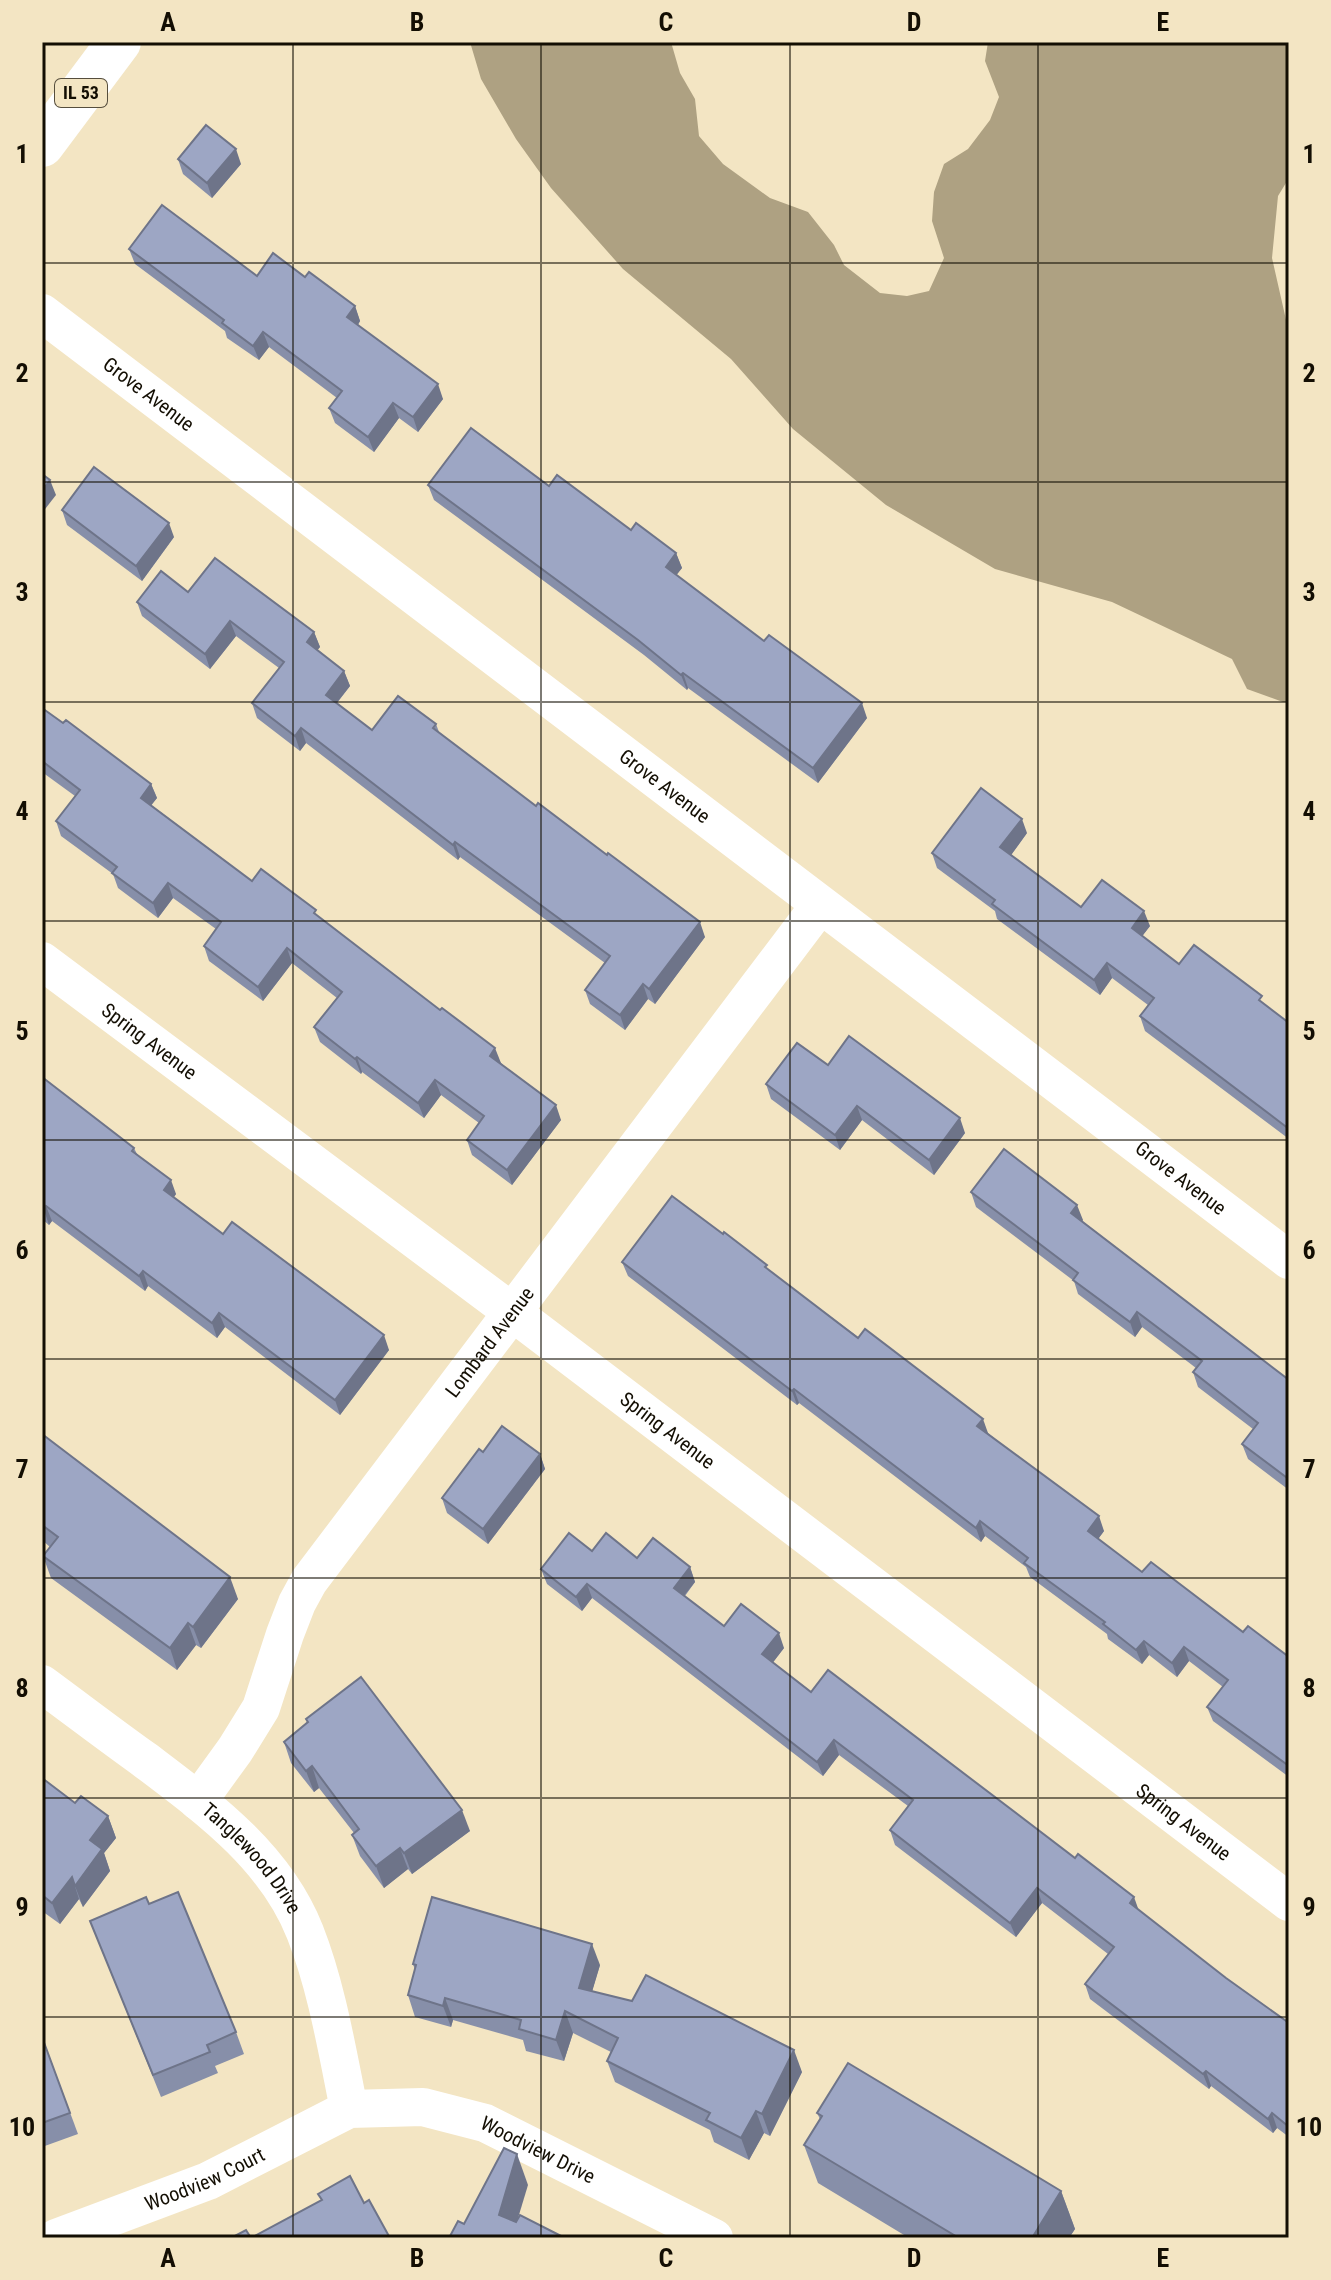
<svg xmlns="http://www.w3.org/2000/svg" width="1331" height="2280" viewBox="0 0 1331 2280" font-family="'Roboto Condensed',sans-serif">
	<rect width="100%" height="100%" fill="#f3e5c3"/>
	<polygon fill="#aea182" points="470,42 671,42 680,73 695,99 699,136 723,164 770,198 808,212 834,245 844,265 880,293 907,296 929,291 944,258 932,221 934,192 944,164 968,149 990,120 999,97 985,61 988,42 1289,42 1289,178 1278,196 1272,258 1289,333 1289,702 1283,702 1247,689 1232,659 1188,638 1112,602 995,569 886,505 793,429 731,359 623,269 551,188 516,139 481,79"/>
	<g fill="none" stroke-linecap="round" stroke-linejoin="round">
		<g stroke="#fff" stroke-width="38">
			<path id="s1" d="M42,313L1289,1260"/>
			<path id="s2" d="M42,961L512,1312L1289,1902"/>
			<path id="s3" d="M42,1684C76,1709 110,1735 145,1760C207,1807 275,1856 305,1932C327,1988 337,2050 349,2109"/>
			<path id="s4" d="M198,1801L235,1750L261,1708L285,1634L297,1603L309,1581L820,905"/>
			<path id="s5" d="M56,2238L208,2181L349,2109L423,2107L485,2123L714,2238"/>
		</g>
		<polyline stroke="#fff" stroke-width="44" points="42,145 119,42"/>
	</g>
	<g fill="#878fa9">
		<polygon points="178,159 241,164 212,198 183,174"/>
		<polygon points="129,249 257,276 305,277 355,306 360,321 358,325 443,399 418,432 399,418 374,452 335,423 329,408 337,398 269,347 259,360 227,338 225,331 135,264"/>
		<polygon points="428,485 549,486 631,530 676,553 682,568 676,575 867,718 818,783 688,688 687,690 644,655 434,500"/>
		<polygon points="62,510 174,537 142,581 67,525"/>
		<polygon points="188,592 314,632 320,647 317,650 344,671 350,686 337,703 372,730 436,724 439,732 705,937 655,1004 648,999 625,1030 590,1004 585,990 605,963 460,857 458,860 306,743 300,751 257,718 252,703 279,668 236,636 210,669 142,616 137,602"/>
		<polygon points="42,708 151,784 157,798 151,805 252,881 318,916 501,1063 561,1120 512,1185 472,1155 467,1140 479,1123 441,1095 424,1118 362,1072 361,1074 320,1042 314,1027 337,998 292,963 263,1001 209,961 204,946 216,929 173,898 158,918 118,888 113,874 61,836 56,821 75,796 42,772"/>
		<polygon points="1027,833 1011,855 1081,907 1150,926 1142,936 1179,964 1265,1005 1289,1023 1289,1139 1145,1031 1140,1016 1148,1005 1112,978 1100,995 997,919 995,911 937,868 932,853"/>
		<polygon points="828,1065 965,1133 934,1175 862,1120 840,1150 771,1099 766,1084"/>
		<polygon points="42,1077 134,1148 137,1154 176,1194 174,1197 223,1234 389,1350 340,1415 225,1327 217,1338 148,1286 145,1291 52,1221 49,1225 42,1219"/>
		<polygon points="971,1192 1083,1220 1082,1221 1289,1380 1289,1490 1248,1459 1242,1444 1253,1429 1198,1387 1193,1372 1196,1368 1142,1327 1135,1337 1078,1294 1074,1281 976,1207"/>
		<polygon points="622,1262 769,1271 988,1433 1104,1531 1098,1539 1142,1572 1243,1632 1289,1657 1289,1777 1213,1721 1207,1707 1223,1687 1189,1661 1177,1677 1149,1655 1142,1664 1108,1639 1107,1634 1030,1577 1026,1567 985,1536 981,1542 799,1403 797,1405 628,1276"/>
		<polygon points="42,1434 238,1599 201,1648 196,1645 177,1670 51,1578 43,1556 50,1547 42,1540"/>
		<polygon points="483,1452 540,1454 545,1469 488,1544 447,1513 442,1498"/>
		<polygon points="592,1551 690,1567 695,1582 685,1596 724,1626 784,1648 773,1662 811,1692 1139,1910 1226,1978 1289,2023 1289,2137 1277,2128 1273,2133 1211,2086 1209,2089 1090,1999 1085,1984 1108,1954 1042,1903 1016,1937 895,1845 890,1830 908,1806 839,1755 823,1776 592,1598 582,1611 547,1584 541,1569"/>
		<polygon points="306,1719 470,1831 412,1874 408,1869 384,1888 360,1856 352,1835 354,1833 319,1788 314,1792 291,1763 284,1742 307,1723"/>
		<polygon points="42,1778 75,1803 108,1816 116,1838 104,1853 110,1871 83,1907 79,1899 60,1924 42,1911"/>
		<polygon points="149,1904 236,2032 244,2054 215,2066 218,2073 161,2097 90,1921"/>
		<polygon points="413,1964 600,1965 592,1991 802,2072 770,2136 764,2133 749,2160 714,2142 710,2130 615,2082 607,2061 611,2052 573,2033 564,2061 526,2051 523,2040 453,2020 451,2027 415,2017 408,1995 415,1970"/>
		<polygon points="42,2037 78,2134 42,2147"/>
		<polygon points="817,2113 1061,2191 1075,2229 1069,2238 909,2238 818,2183 804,2145 820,2119"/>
	</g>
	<g fill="#6e7489">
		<polygon points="236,149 241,164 212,198 207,183"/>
		<polygon points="355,306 360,321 353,332 347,317"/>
		<polygon points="263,332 269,347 259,360 253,346"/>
		<polygon points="438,384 443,399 418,432 413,417"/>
		<polygon points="393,403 399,418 374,452 368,437"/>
		<polygon points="50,480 56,495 42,513 42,491"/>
		<polygon points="169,523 174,537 142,581 136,566"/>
		<polygon points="676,553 682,568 671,582 666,567"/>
		<polygon points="230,621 236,636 210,669 205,654"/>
		<polygon points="314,632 320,647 312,657 307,642"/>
		<polygon points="344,671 350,686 331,710 326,695"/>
		<polygon points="683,673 688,688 687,690 681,675"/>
		<polygon points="862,703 867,718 818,783 813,768"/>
		<polygon points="301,728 306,743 300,751 295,736"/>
		<polygon points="151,784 157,798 146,812 141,798"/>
		<polygon points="1022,819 1027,833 1006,862 1000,847"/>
		<polygon points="455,842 460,857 458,860 453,845"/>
		<polygon points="168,883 173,898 158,918 153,903"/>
		<polygon points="1144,911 1150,926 1137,943 1132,928"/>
		<polygon points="700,922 705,937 655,1004 649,989"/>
		<polygon points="287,948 292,963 263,1001 258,987"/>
		<polygon points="1107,963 1112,978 1100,995 1094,980"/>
		<polygon points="643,984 648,999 625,1030 620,1015"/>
		<polygon points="495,1048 501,1063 495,1070 490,1056"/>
		<polygon points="357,1057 362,1072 361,1074 355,1059"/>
		<polygon points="435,1080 441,1095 424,1118 418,1103"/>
		<polygon points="556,1105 561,1120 512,1185 507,1170"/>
		<polygon points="857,1106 862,1120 840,1150 835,1135"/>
		<polygon points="960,1118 965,1133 934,1175 929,1160"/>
		<polygon points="171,1180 176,1194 169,1204 164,1190"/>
		<polygon points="1077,1205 1083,1220 1077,1228 1071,1213"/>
		<polygon points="46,1206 52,1221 49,1225 44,1210"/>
		<polygon points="143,1271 148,1286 145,1291 139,1276"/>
		<polygon points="1137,1312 1142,1327 1135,1337 1130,1322"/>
		<polygon points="219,1313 225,1327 217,1338 212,1323"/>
		<polygon points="384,1335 389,1350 340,1415 335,1400"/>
		<polygon points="794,1389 799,1403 797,1405 792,1391"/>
		<polygon points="983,1419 988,1433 983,1441 977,1426"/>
		<polygon points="540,1454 545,1469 488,1544 483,1529"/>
		<polygon points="1099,1516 1104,1531 1093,1546 1088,1531"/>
		<polygon points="980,1521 985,1536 981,1542 976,1528"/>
		<polygon points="690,1567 695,1582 679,1602 674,1588"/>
		<polygon points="230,1577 238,1599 201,1648 193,1627"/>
		<polygon points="587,1584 592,1598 582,1611 576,1597"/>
		<polygon points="188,1623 196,1645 177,1670 170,1648"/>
		<polygon points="779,1633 784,1648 768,1669 762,1654"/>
		<polygon points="1144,1641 1149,1655 1142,1664 1136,1650"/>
		<polygon points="1184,1647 1189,1661 1177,1677 1172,1663"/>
		<polygon points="834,1740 839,1755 823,1776 817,1762"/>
		<polygon points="312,1766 319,1788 314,1792 306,1771"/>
		<polygon points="462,1810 470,1831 412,1874 404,1853"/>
		<polygon points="108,1816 116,1838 104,1853 110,1871 83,1907 75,1886 90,1840"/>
		<polygon points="400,1848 408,1869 384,1888 376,1866"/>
		<polygon points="72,1877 79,1899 60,1924 52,1903"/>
		<polygon points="1037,1888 1042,1903 1016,1937 1010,1923"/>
		<polygon points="1134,1897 1139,1911 1130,1903"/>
		<polygon points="592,1944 600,1965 587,2009 579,1988"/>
		<polygon points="445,1998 453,2020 451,2027 443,2006"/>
		<polygon points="565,2011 573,2033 564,2061 556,2040"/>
		<polygon points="794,2050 802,2072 770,2136 762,2114"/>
		<polygon points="1206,2071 1211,2086 1209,2089 1203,2074"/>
		<polygon points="756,2111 764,2133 749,2160 741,2138"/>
		<polygon points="1272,2113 1277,2128 1273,2133 1268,2119"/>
		<polygon points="517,2154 528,2185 512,2238 499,2215"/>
		<polygon points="1061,2191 1075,2229 1069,2238 1032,2238"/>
	</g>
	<g fill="#9da6c4" stroke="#6e7489" stroke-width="2">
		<polygon points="206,125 236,149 207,183 178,159"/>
		<polygon points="162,205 257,276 273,253 305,277 309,272 355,306 347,317 438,384 413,417 393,403 368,437 329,408 342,391 263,332 253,346 222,323 224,320 129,249"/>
		<polygon points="471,428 549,486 557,475 631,530 636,523 676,553 666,567 764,641 769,635 862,703 813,768 683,673 681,675 638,640 428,485"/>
		<polygon points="94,467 169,523 136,566 62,510"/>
		<polygon points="42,474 50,480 42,491"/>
		<polygon points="215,558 314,632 307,642 344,671 326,695 372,730 398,696 436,724 433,728 536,806 538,803 607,855 608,853 700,922 649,989 643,984 620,1015 585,990 610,956 455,842 453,845 301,728 295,736 252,703 284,662 230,621 205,654 137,602 161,571 188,592"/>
		<polygon points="42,708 63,723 66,720 151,784 141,798 252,881 261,869 316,910 314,913 440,1010 442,1008 495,1048 490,1056 556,1105 507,1170 467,1140 484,1116 435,1080 418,1103 357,1057 355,1059 314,1027 342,992 287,948 258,987 204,946 221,922 168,883 153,903 112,873 117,867 56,821 80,790 42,761"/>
		<polygon points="981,788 1022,819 1000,847 1081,907 1102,880 1144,911 1132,928 1179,964 1194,945 1262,996 1259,1000 1289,1023 1289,1129 1140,1016 1154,998 1107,963 1094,980 992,904 995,900 932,853"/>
		<polygon points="849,1036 960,1118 929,1160 857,1106 835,1135 766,1084 797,1043 828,1065"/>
		<polygon points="42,1077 134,1148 132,1151 171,1180 164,1190 223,1234 232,1222 384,1335 335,1400 219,1313 212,1323 143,1271 139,1276 46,1206 44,1210 42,1209"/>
		<polygon points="1004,1149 1077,1205 1071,1213 1289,1380 1289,1473 1286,1477 1242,1444 1258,1423 1193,1372 1202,1361 1137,1312 1130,1322 1073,1280 1078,1273 971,1192"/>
		<polygon points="672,1196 723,1234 724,1232 767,1265 765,1267 858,1338 865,1329 983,1419 977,1426 1099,1516 1088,1531 1142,1572 1151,1562 1243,1632 1248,1626 1289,1657 1289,1766 1207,1707 1228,1680 1184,1647 1172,1663 1144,1641 1136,1650 1103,1624 1105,1622 1024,1563 1028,1558 980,1521 976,1528 794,1389 792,1391 622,1262"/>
		<polygon points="502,1426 540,1454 483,1529 442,1498 479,1449 483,1452"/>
		<polygon points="42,1434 230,1577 193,1627 188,1623 170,1648 43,1556 58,1537 42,1525"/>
		<polygon points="569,1533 592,1551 606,1533 637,1558 653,1538 690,1567 674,1588 724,1626 741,1604 779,1633 762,1654 811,1692 828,1670 1075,1858 1078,1854 1134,1897 1130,1903 1226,1978 1289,2023 1289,2127 1272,2113 1268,2119 1206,2071 1203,2074 1085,1984 1114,1947 1037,1888 1010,1923 890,1830 913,1800 834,1740 817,1762 587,1584 576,1597 541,1569"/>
		<polygon points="361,1677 462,1810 404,1853 400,1848 376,1866 352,1835 359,1829 312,1766 306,1771 284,1742 308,1722 306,1719"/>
		<polygon points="42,1778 75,1803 81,1796 108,1816 90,1840 102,1849 75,1886 72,1877 52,1903 42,1895"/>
		<polygon points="178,1892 236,2032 207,2045 210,2052 153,2075 90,1921 146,1897 149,1904"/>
		<polygon points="432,1897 592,1944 579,1988 632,2001 646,1975 794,2050 762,2114 756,2111 741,2138 706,2120 710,2113 607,2061 618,2038 565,2011 556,2040 519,2029 521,2020 445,1998 443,2006 408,1995 416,1965 413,1964"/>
		<polygon points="42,2037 70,2113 42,2123"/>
		<polygon points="848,2063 1061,2191 1032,2238 959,2238 804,2145 822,2116 817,2113"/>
		<polygon points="504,2148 517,2154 499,2215 516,2222 520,2215 565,2238 449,2238 458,2221 464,2224"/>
		<polygon points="350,2176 364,2203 369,2200 390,2238 231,2238 246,2230 251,2238 322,2200 318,2194"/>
	</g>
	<path fill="none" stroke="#130e03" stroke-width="2" stroke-opacity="0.55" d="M293,42V2238M541,42V2238M790,42V2238M1038,42V2238M42,263H1289M42,482H1289M42,702H1289M42,921H1289M42,1140H1289M42,1359H1289M42,1578H1289M42,1798H1289M42,2017H1289"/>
	<g text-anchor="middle" stroke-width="8" stroke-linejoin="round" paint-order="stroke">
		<rect fill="#f3e5c3" stroke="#564e3d" stroke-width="2" x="55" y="79" width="52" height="28" rx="6"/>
		<g font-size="18" font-weight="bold" fill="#130e03">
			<text x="81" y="99">IL 53</text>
		</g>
		<g font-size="20" fill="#130e03" stroke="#f3e5c3">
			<text dy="7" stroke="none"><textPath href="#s1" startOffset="134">Grove Avenue</textPath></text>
			<text dy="7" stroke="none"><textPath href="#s1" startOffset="782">Grove Avenue</textPath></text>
			<text dy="7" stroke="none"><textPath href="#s2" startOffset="134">Spring Avenue</textPath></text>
			<text dy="7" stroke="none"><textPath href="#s1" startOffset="1430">Grove Avenue</textPath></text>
			<text dy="7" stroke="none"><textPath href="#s4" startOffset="548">Lombard Avenue</textPath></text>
			<text dy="7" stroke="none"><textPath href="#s2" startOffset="782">Spring Avenue</textPath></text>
			<text dy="7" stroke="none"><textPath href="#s2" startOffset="1430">Spring Avenue</textPath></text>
			<text dy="7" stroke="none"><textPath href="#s3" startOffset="274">Tanglewood Drive</textPath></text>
			<text dy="7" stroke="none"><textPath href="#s5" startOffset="518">Woodview Drive</textPath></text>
			<text dy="7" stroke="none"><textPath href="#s5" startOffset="160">Woodview Court</textPath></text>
		</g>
	</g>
	<rect width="1331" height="2280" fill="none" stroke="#f3e5c3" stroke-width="88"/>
	<rect x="44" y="44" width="1243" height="2192" fill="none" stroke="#130e03" stroke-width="3"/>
	<g font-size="26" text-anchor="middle" font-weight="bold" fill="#130e03">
		<text x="168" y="31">A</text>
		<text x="417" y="31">B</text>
		<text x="666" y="31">C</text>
		<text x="914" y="31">D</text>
		<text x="1163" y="31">E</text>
		<text x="22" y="163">1</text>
		<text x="1309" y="163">1</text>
		<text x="22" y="382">2</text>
		<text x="1309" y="382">2</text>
		<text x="22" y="601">3</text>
		<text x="1309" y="601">3</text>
		<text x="22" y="820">4</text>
		<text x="1309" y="820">4</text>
		<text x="22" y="1040">5</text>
		<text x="1309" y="1040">5</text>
		<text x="22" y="1259">6</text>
		<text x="1309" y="1259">6</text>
		<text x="22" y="1478">7</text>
		<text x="1309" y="1478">7</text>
		<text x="22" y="1697">8</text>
		<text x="1309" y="1697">8</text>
		<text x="22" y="1916">9</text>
		<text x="1309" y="1916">9</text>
		<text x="22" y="2136">10</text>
		<text x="1309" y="2136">10</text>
		<text x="168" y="2267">A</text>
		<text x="417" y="2267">B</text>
		<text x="666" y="2267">C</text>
		<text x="914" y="2267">D</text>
		<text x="1163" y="2267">E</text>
	</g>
</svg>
